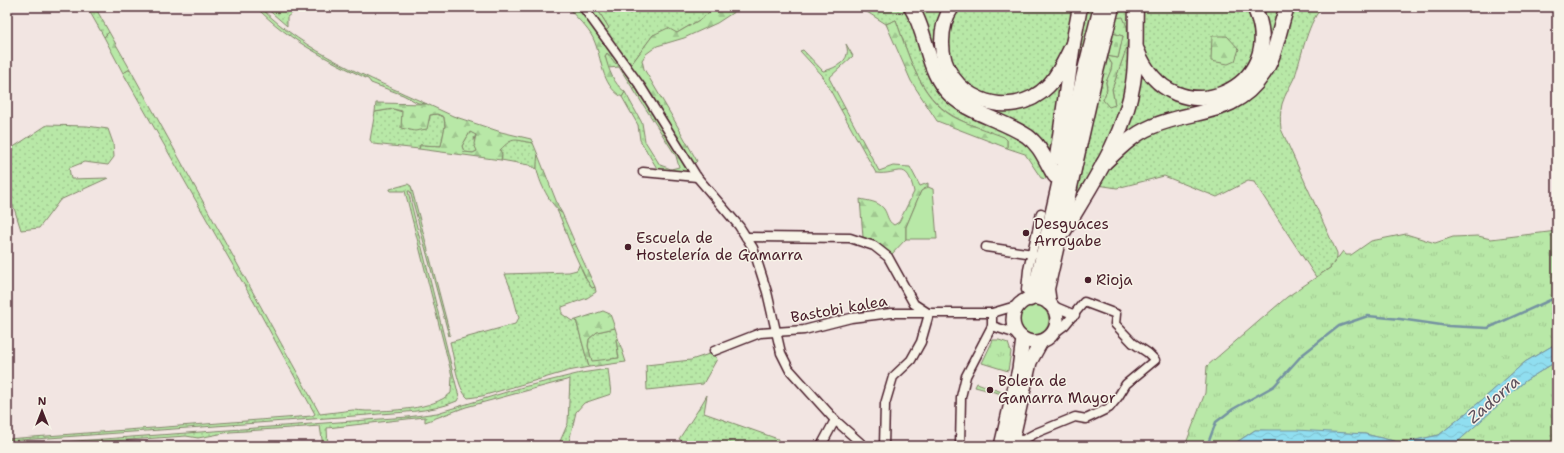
<svg xmlns="http://www.w3.org/2000/svg" width="1564" height="453" viewBox="0 0 1564 453" font-family="'Shantell Sans',sans-serif">
	<defs>
		<pattern id="grass-dots" width="8" height="8" patternUnits="userSpaceOnUse"><rect width="8" height="8" fill="#b8e8a7"/><path d="M2 2h.1M6 6h.1" fill="none" stroke="#a0c790" stroke-width="1.8" stroke-linecap="round"/></pattern>
		<pattern id="forest-firs" width="22" height="20" patternUnits="userSpaceOnUse"><rect width="22" height="20" fill="#b8e8a7"/><path d="M5 1l3.5 6h-7zM16 11l3.5 6h-7z" fill="#a0c790"/></pattern>
		<pattern id="cemetery-stones" width="16" height="16" patternUnits="userSpaceOnUse"><rect width="16" height="16" fill="#b8e8a7"/><path d="M2 7V4a2 2 0 0 1 4 0v3zM10 15v-3a2 2 0 0 1 4 0v3z" fill="#a0c790"/></pattern>
		<pattern id="park-tufts" width="24" height="20" patternUnits="userSpaceOnUse"><rect width="24" height="20" fill="#b8e8a7"/><path d="M3 7l-1-3M5 7V3M7 7l1-3M15 17l-1-3M17 17v-4M19 17l1-3" fill="none" stroke="#a0c790"/></pattern>
		<pattern id="water-waves" width="16" height="10" patternUnits="userSpaceOnUse"><rect width="16" height="10" fill="#90def0"/><path d="M0 5q4-4 8 0t8 0" fill="none" stroke="#7ebece"/></pattern>
	</defs>
	<rect width="100%" height="100%" fill="#f2e5e2"/>
	<filter id="ink" filterUnits="userSpaceOnUse"><feTurbulence type="fractalNoise" baseFrequency=".025" numOctaves="2"/><feDisplacementMap in="SourceGraphic" scale="8" xChannelSelector="R" yChannelSelector="G"/><feConvolveMatrix kernelMatrix="1 2 1 2 8 2 1 2 1" color-interpolation-filters="sRGB"/></filter>
	<g filter="url(#ink)">
		<g fill="url(#grass-dots)" stroke="#818469">
			<polygon points="87,7 95,7 109,32 104,37"/>
			<path d="M256,7H260C306,53 368,77 427,104L418,103L403,95L371,83L368,79C328,60 288,40 256,7Z"/>
			<polygon points="265,7 300,7 287,17 287,26"/>
			<polygon points="596,7 716,7 701,19 677,33 653,35 630,66 604,32 609,28"/>
			<path d="M859,7H903L914,29L927,67L1012,135C1029,145 1042,158 1046,179L1041,178L1025,154L1007,148V140L1004,138C987,131 968,125 953,116C919,96 908,54 896,20L886,24Z"/>
			<polygon points="915,7 946,7 940,62 995,108 1063,75 1053,162 951,92"/>
			<polygon points="959,7 1074,7 1065,43 1058,61 1050,76 1036,90 1021,97 993,98 964,84 951,64 947,32"/>
			<polygon points="1083,7 1094,7 1070,107"/>
			<polygon points="1118,7 1132,7 1130,75 1111,141 1080,193 1077,192 1107,56 1112,64 1111,71 1106,82 1107,90 1103,100 1115,105 1112,89 1128,44 1115,18"/>
			<polygon points="1141,7 1247,7 1255,37 1254,49 1248,66 1237,78 1227,85 1196,94 1178,89 1156,74 1142,47"/>
			<path d="M1259,7H1282L1267,57L1236,96L1123,139C1133,116 1137,94 1140,70L1156,87L1203,102L1255,71Z"/>
			<path d="M1292,7H1323C1309,18 1301,58 1295,76C1291,85 1285,94 1282,104C1280,113 1280,120 1281,129L1337,253V258L1330,268L1316,277L1254,182L1248,181L1217,197L1164,176L1117,188L1098,185C1127,131 1184,122 1238,106Z"/>
			<path d="M846,44L853,56L829,78L845,108L841,110L822,75L800,51L803,50L823,71C831,70 846,63 847,54C848,51 847,47 846,44Z"/>
			<polygon points="607,53 616,63 618,61 668,135 689,170 687,172 658,170 640,140 638,125 622,97 625,92 642,123 645,141 660,165 671,169 679,167 676,156 619,67 608,68 605,56"/>
			<path d="M130,69L320,414C331,413 342,411 353,410C357,410 362,411 366,411C391,411 432,410 451,393L452,376L405,191H390V189L408,184L411,186L450,334L449,336L410,191H408L459,397L457,401C430,413 397,412 368,415L7,441V439L312,416L315,414L255,304L123,73Z"/>
			<polygon points="393,109 429,121 430,115 437,114 444,117 445,126 441,146 420,145 419,149 373,144 370,140 375,112"/>
			<polygon points="47,125 87,126 108,129 113,143 114,157 108,165 84,162 69,168 71,179 108,178 60,200 39,228 21,230 14,208 7,196 7,150 12,148"/>
			<polygon points="470,132 476,134 474,140 477,151 473,153 464,152 462,146"/>
			<polygon points="514,139 533,143 538,155 537,169 529,165 501,160 502,154 499,150 508,142"/>
			<path d="M557,210L562,213L575,243L571,246C566,234 563,222 557,210Z"/>
			<path d="M580,263L586,279L592,288L595,287L596,292L587,298L562,307V314L572,321L576,320L589,367L568,371L482,396L468,398C457,389 454,357 450,342L515,324L519,318L512,292L505,274L569,272L577,270Z"/>
			<polygon points="615,328 618,338 616,340 619,358 592,362 588,346 589,339 597,332"/>
			<polygon points="712,353 717,359 703,384 647,390 646,365 691,360"/>
			<polygon points="608,369 611,394 584,403 576,412 568,446 558,446 568,423 570,379 466,407 425,422 425,417 327,428 328,446 323,446 320,426 230,432 198,438 186,436 41,446 7,446 408,417 437,413 523,387 581,373"/>
			<polygon points="707,395 704,413 778,439 777,446 685,446 686,443 679,439 700,407"/>
		</g>
		<g fill="url(#forest-firs)" stroke="#818469" fill-rule="evenodd">
			<path d="M567,7H579L618,61L616,64L607,53L605,56C609,70 613,83 625,92L622,97C600,84 603,59 593,38C588,28 575,16 567,7Z"/>
			<polygon points="586,7 596,7 609,28 604,32"/>
			<polygon points="716,7 740,8 717,23 684,38 657,46 646,54 642,60 644,69 673,118 697,161 693,165 630,66 653,35 668,28 677,33 701,19"/>
			<polygon points="1123,17 1127,27 1128,44 1112,89 1115,105 1109,107 1103,100 1107,90 1106,82 1111,70 1112,64 1107,56 1118,58 1123,36 1112,33 1115,18"/>
			<path d="M896,20C908,54 919,96 952,116C966,124 989,131 1004,137L1007,140V148L937,121L911,81L886,24Z"/>
			<polygon points="109,32 130,69 123,73 104,37"/>
			<polygon points="1212,36 1227,36 1239,49 1235,61 1228,64 1211,61"/>
			<path d="M376,103L427,104L453,116L501,132L531,139L533,143C514,140 514,136 500,150L502,154L501,160L419,149L420,145L441,146L445,126L444,117L437,114L430,115L427,129L415,131L401,128L402,111L393,109L375,112ZM470,132L476,135L474,144L477,151L473,153L464,152L462,146Z"/>
			<path d="M845,108L879,171L893,166L910,167L920,186L928,183V187L921,191L906,227V239L891,255L876,242L863,237L860,199C868,201 878,201 884,209C888,215 887,221 894,225L899,222L914,192C907,158 898,176 876,173L841,110Z"/>
			<path d="M538,155L559,208L562,213C551,206 538,181 537,168C537,164 537,159 538,155Z"/>
			<polygon points="575,243 595,287 592,288 586,279 571,246"/>
			<polygon points="603,311 610,314 615,328 597,332 589,339 588,346 592,361 619,358 616,339 618,338 626,362 589,367 576,320"/>
		</g>
		<polygon fill="url(#cemetery-stones)" stroke="#818469" points="1112,33 1123,36 1118,58 1107,56"/>
		<g fill="url(#park-tufts)" stroke="#818469">
			<polygon points="1557,231 1557,343 1525,362 1482,400 1439,435 1402,443 1365,434 1255,430 1231,446 1185,446 1205,393 1207,366 1287,297 1330,268 1343,251 1346,255 1351,255 1371,241 1406,234 1435,243 1453,237 1478,236 1491,239"/>
			<polygon points="993,340 999,340 1008,343 1011,352 1008,371 982,363"/>
			<polygon points="1557,361 1557,446 1453,446 1525,381"/>
		</g>
		<g fill="#b8e8a7" stroke="#818469">
			<polygon points="928,187 933,189 937,239 906,239 906,227 921,191"/>
			<circle cx="1034" cy="320" r="15"/>
			<polygon points="977,383 1002,392 1002,394 975,387"/>
		</g>
		<polygon fill="url(#water-waves)" stroke="#7492a1" points="1557,343 1557,361 1525,381 1453,446 1231,446 1255,430 1296,430 1365,434 1402,443 1439,435 1482,400 1525,362"/>
		<g fill="none" stroke-linecap="round" stroke-linejoin="round">
			<polyline stroke="#7492a1" stroke-width="2.5" points="1207,446 1216,422 1233,409 1274,386 1302,355 1339,326 1368,316 1400,319 1448,326 1488,328 1557,297"/>
			<g stroke="#4a1f2b" stroke-width="11">
				<g id="minor">
					<polyline points="583,7 641,87 697,177 739,226 753,248 767,292 781,353 789,369 835,420 864,446"/>
					<polyline points="643,172 697,177"/>
					<polyline points="746,237 850,238 874,246 888,257 914,304 928,313"/>
					<polyline points="986,247 1033,254"/>
					<polyline points="1032,296 1026,290 1028,270 1041,213"/>
					<polyline points="1051,305 1075,315"/>
					<polyline points="992,326 1017,334"/>
					<polyline points="714,351 760,333 804,330 851,318 891,313 992,313 1019,305"/>
					<polyline points="1012,439 1023,440 1036,433 1075,417 1086,419 1109,408 1118,397 1126,384 1155,360 1148,353 1133,343 1115,324 1116,314 1084,302 1065,325 1053,334"/>
					<polyline points="821,446 835,420"/>
					<polyline points="884,446 885,404 893,377 911,360 921,342 929,314"/>
					<polyline points="960,446 961,397 966,376 992,326 992,313"/>
				</g>
			</g>
			<g stroke="#4a1f2b" stroke-width="16">
				<g id="trunk">
					<circle cx="1035" cy="320" r="22"/>
					<polyline points="1001,446 1019,369 1023,339"/>
					<polyline points="1011,446 1030,362 1041,342"/>
				</g>
			</g>
			<g stroke="#4a1f2b" stroke-width="17">
				<g id="motorway">
					<path d="M911,7C927,32 926,66 945,89C966,114 1000,118 1027,136C1041,146 1046,162 1055,176"/>
					<path d="M952,7C945,17 942,29 942,42C941,97 1010,125 1048,86C1059,75 1066,58 1073,44"/>
					<path d="M1137,50C1173,142 1293,87 1254,7"/>
					<polyline points="1057,157 1073,44 1080,7"/>
					<path d="M1103,164C1118,150 1132,135 1151,127C1193,108 1235,118 1264,73C1276,55 1279,28 1287,7"/>
					<path d="M1064,231C1091,185 1125,137 1133,83C1137,58 1135,32 1136,7"/>
					<polyline points="1030,299 1036,286 1085,70 1101,7"/>
					<polyline points="1049,303 1047,289 1095,76 1112,7"/>
				</g>
			</g>
			<use href="#minor" stroke="#f7f3e8" stroke-width="8"/>
			<use href="#trunk" stroke="#f7f3e8" stroke-width="13"/>
			<use href="#motorway" stroke="#f7f3e8" stroke-width="14"/>
		</g>
	</g>
	<g fill="#4a1f2b" stroke="#f7f3e8" stroke-width="1.5">
		<circle cx="1026" cy="233" r="4"/>
		<circle cx="628" cy="247" r="4"/>
		<circle cx="1088" cy="280" r="4"/>
		<circle cx="990" cy="390" r="4"/>
	</g>
	<g text-anchor="middle" stroke-width="3" stroke-linejoin="round" paint-order="stroke">
		<g font-size="15" fill="#4a1f2b" stroke="#f7f3e8" text-anchor="start">
			<text x="1034" y="229">Desguaces<tspan x="1034" dy="17">Arroyabe</tspan></text>
			<text x="636" y="243">Escuela de<tspan x="636" dy="17">Hostelería de Gamarra</tspan></text>
			<text x="1096" y="285">Rioja</text>
			<text x="998" y="386">Bolera de<tspan x="998" dy="17">Gamarra Mayor</tspan></text>
		</g>
		<g font-size="15" fill="#4a1f2b" stroke="#f7f3e8">
			<text transform="translate(839 309) rotate(-10)" y="5">Bastobi kalea</text>
		</g>
		<g font-size="16" font-style="italic" fill="#5c4f5c" stroke="#f7f3e8">
			<text transform="translate(1493 399) rotate(-41)" y="6">Zadorra</text>
		</g>
	</g>
	<rect width="1564" height="453" fill="none" stroke="#f7f3e8" stroke-width="24"/>
	<rect x="12" y="12" width="1540" height="429" fill="none" stroke="#4a1f2b" stroke-width="1.5" filter="url(#ink)"/>
	<g transform="translate(42 411)" stroke="#f7f3e8" stroke-width="3" paint-order="stroke">
	<path d="M0-3L7 15L0 10L-7 15Z" fill="#4a1f2b"/>
	<text y="-6" font-size="11" font-weight="bold" text-anchor="middle" fill="#4a1f2b">N</text>
	</g>
</svg>
